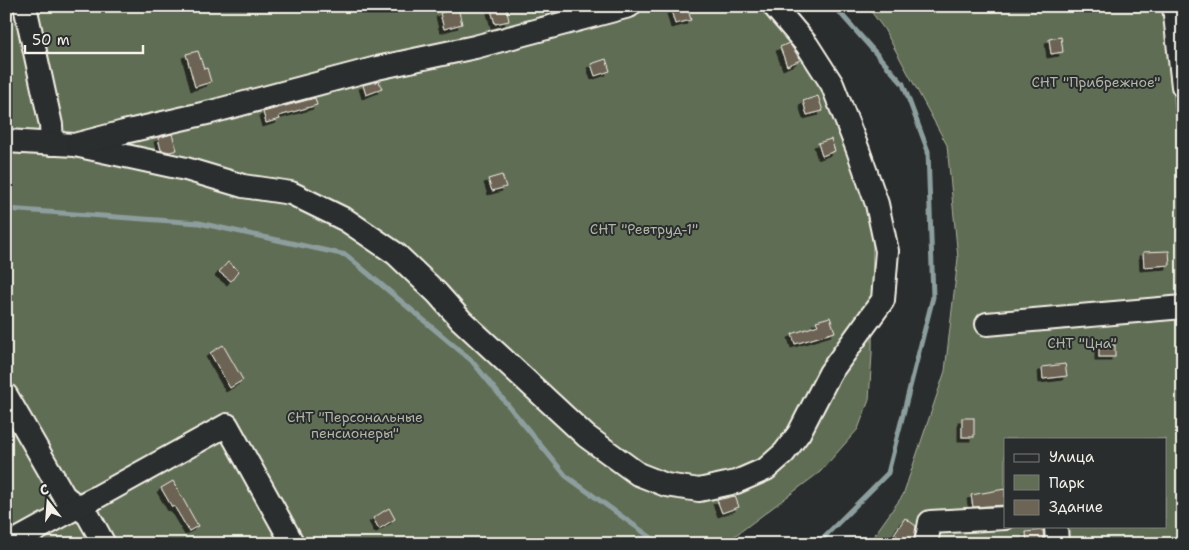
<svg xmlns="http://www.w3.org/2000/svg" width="1189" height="550" viewBox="0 0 1189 550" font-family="'Shantell Sans',sans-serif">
	<defs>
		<filter id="shadow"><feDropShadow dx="-4" dy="4" stdDeviation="0" flood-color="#0009"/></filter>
	</defs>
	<rect width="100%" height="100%" fill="#2a2d2e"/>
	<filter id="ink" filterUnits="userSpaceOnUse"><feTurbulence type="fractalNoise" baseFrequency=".02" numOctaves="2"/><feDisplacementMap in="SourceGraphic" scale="10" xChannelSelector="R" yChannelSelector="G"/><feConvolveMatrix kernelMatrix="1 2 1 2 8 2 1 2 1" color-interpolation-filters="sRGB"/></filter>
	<g filter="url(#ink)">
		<g fill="#616d54" stroke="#aaaf9e" fill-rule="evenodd">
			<polygon points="6,6 759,6 826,89 873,223 872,354 869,400 858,429 820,472 724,544 22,544 82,502 67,493 6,386"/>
			<path d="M867,6H1164L1183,184V544H868L903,495L945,371L958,258L947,145L884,29ZM1005,439H1165V526H1005Z"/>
			<polygon points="6,405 61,504 6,535"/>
		</g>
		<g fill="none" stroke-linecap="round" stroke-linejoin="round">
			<g stroke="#8d9e9e" stroke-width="5">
				<polyline points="6,209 199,223 346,255 471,360 566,476 660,544"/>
				<polyline points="817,544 888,473 933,297 928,151 903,84 834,6"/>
			</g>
		</g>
		<g fill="#6c6454" stroke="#f4f1e8" filter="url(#shadow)">
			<polygon points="490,6 506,6 509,21 495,24"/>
			<polygon points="683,6 687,6 691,20 675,24 671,10"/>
			<polygon points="458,8 462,24 444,29 440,13"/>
			<polygon points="1061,37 1063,52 1051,54 1049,39"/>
			<polygon points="789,43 796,53 800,60 787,66 780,47"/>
			<polygon points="198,51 204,69 207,68 211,82 195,87 186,54"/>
			<polygon points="606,59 610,71 595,76 591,64"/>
			<polygon points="379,81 382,89 366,95 363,85"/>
			<polygon points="818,96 823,111 807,115 803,101"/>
			<polygon points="315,98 317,105 279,116 280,119 266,123 263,112"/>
			<polygon points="172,134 177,150 170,152 161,150 158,138"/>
			<polygon points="831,139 835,151 822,156 818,143"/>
			<polygon points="502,175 506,187 492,191 488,179"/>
			<polygon points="1169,251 1170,265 1144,267 1143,252"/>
			<polygon points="228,262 239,271 231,281 219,272"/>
			<polygon points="830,317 835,332 795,344 792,334 818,325 816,321"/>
			<polygon points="223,345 243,380 230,388 210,353"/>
			<rect x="1099" y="345" width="16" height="12"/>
			<polygon points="1065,364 1067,376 1043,379 1042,367"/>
			<rect x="962" y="418" width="12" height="19"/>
			<polygon points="173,481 198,526 189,531 174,506 172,507 161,488"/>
			<polygon points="1005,489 1005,505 973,507 971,495"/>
			<polygon points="735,496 739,507 722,513 717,500"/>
			<polygon points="389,508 395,519 379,529 373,518"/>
			<polygon points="905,518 916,526 914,538 910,544 894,534"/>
			<polygon points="1043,530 1044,544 1027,544 1026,532"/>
		</g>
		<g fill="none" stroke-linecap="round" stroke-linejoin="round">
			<g stroke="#f4f1e8" stroke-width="26">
				<g id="minor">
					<polyline points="25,6 51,125 52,144"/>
					<polyline points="1174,6 1183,86"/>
					<polyline points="6,141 75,145 186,169 243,186 291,193 346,220 396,254 437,293 461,320 586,436 638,474 666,485 699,490 736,482 766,469 784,453 799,433 830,373 883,300 887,251 877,204 858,150 832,84 807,45 774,6"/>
					<polyline points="78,144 124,132 211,112 377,68 475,47 629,6"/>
					<polyline points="987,324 1183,307"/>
					<polyline points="6,395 64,496 88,515 104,544"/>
					<polyline points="1056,526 1057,544"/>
					<polyline points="10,544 77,507 97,497 227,425 293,544"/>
					<polyline points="926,544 930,522 1005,518"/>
				</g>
			</g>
			<use href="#minor" stroke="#2a2d2e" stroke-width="22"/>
		</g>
	</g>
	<g text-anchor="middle" stroke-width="4" stroke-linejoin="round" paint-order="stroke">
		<g font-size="14" fill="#b2b6a5" stroke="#2a2d2e">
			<text x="1096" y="87">СНТ "Прибрежное"</text>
			<text x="644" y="234">СНТ "Ревтруд-1"</text>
			<text x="1082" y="348">СНТ "Цна"</text>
			<text x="355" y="422">СНТ "Персональные<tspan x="355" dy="16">пенсионеры"</tspan></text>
		</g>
	</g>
	<rect width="1189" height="550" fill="none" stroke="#2a2d2e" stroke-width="25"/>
	<rect x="12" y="12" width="1164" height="525" fill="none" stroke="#f4f1e8" stroke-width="2" filter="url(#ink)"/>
	<rect x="1004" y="438" width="162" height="90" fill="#2a2d2e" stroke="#7b7b78"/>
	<rect x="1014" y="454" width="25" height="8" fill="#2a2d2e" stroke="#7b7b78"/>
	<text x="1049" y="462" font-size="15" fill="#f4f1e8">Улица</text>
	<rect x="1014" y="475" width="25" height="15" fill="#616d54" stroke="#7b7b78"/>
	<text x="1049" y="488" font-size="15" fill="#f4f1e8">Парк</text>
	<rect x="1014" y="500" width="25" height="15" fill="#6c6454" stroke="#7b7b78"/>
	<text x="1049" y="512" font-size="15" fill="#f4f1e8">Здание</text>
	<g transform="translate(48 502) rotate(343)" stroke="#2a2d2e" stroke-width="4" paint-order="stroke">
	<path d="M0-4L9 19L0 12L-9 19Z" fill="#f4f1e8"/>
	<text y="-8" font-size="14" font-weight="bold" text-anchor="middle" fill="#f4f1e8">С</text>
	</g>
	<path d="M25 45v8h118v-8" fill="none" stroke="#f4f1e8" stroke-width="2.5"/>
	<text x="32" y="45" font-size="15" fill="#f4f1e8" stroke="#2a2d2e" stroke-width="4" paint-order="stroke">50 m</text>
</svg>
